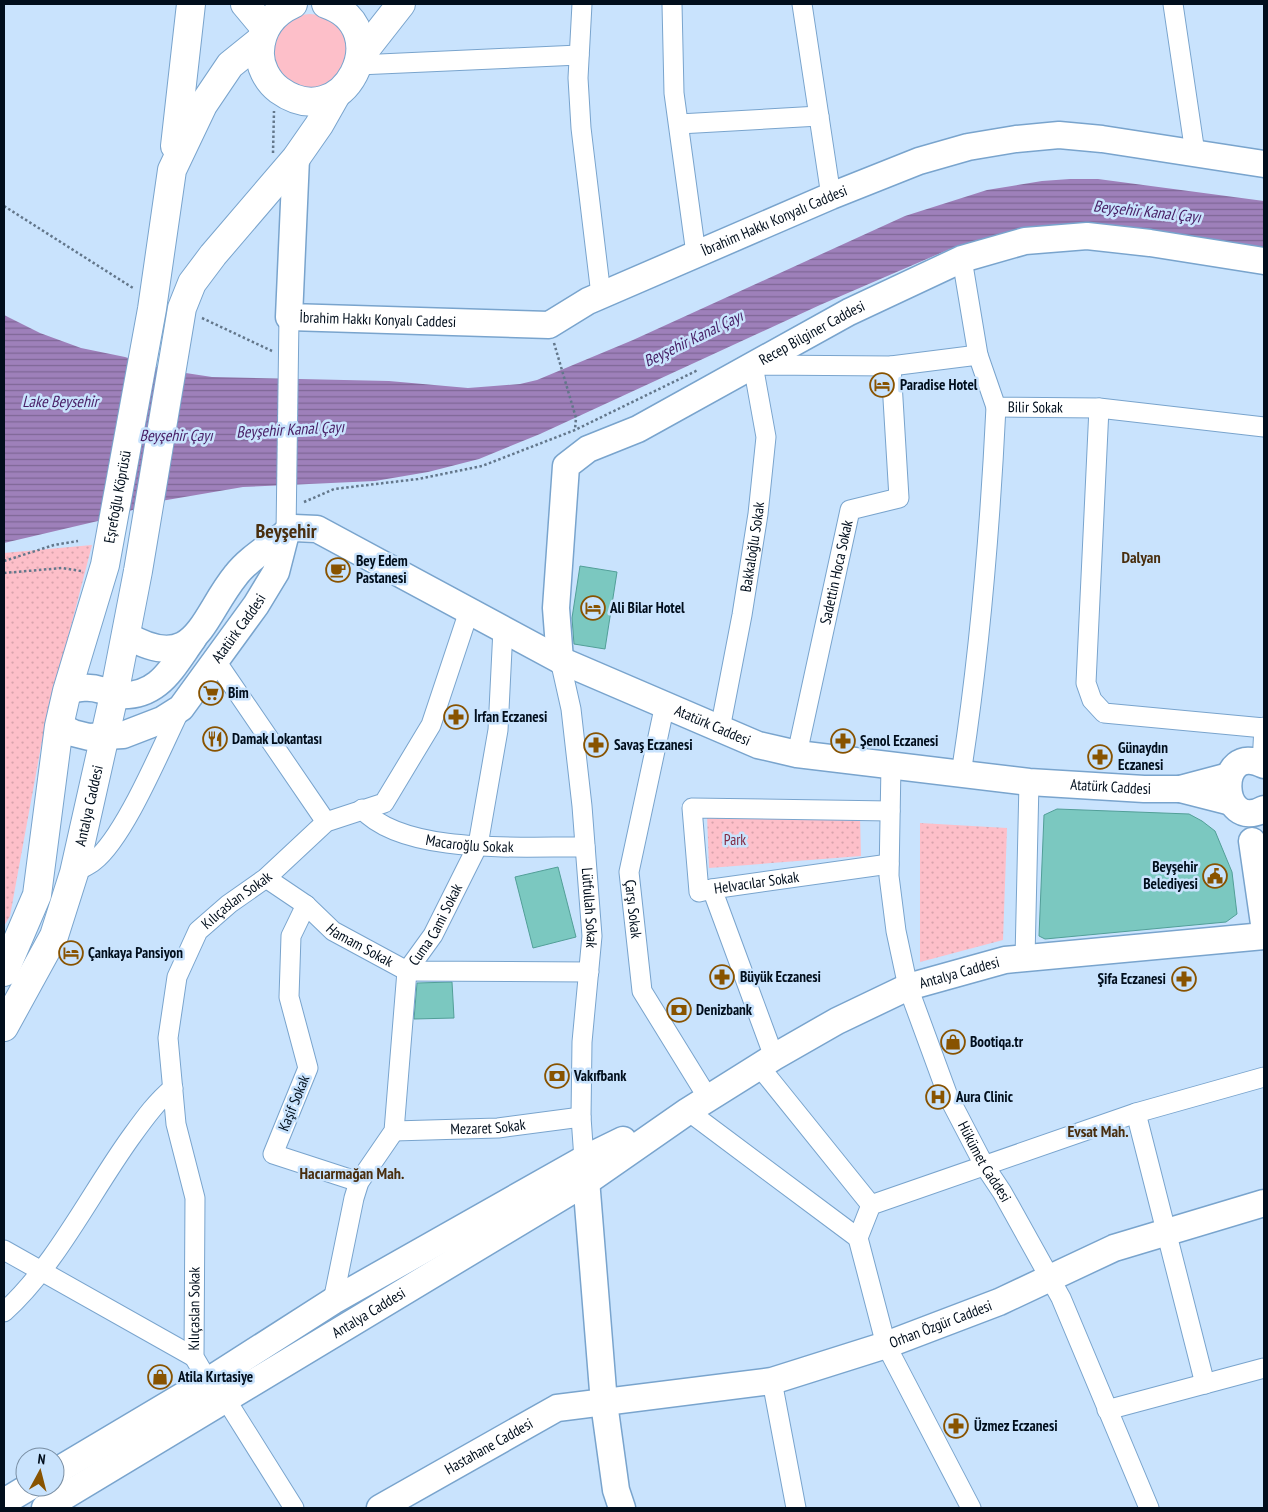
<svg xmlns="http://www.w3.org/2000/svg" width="1268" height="1512" viewBox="0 0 1268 1512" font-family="'PT Sans Narrow',sans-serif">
	<defs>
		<pattern id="park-dots" width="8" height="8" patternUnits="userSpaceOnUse" patternTransform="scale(1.25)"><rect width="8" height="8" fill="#fdbfc9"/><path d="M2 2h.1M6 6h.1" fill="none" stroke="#d7a3ac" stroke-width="1.8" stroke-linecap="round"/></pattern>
		<pattern id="water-rules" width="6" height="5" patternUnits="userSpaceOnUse" patternTransform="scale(1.25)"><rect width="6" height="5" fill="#9e80ba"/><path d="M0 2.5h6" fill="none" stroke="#7e6796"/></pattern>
	</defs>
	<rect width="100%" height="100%" fill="#c9e3fd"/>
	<circle fill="#fdbfc9" cx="310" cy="51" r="37"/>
	<g fill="url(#park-dots)">
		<polygon points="92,545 44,730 10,916 4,926 4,553"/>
		<polygon points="707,814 860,816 861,856 709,868"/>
		<polygon points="920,823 1007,828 1003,940 920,962"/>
	</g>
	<polygon fill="url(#water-rules)" points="1070,179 1098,179 1264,201 1264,249 998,235 950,249 820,305 540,434 479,459 428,472 375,481 243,487 161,501 98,521 4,543 4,315 40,333 81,348 125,357 166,370 212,377 389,381 468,388 520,384 537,380 633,340 905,216 987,190 1042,181"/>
	<g fill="#7bc8c0" stroke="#529f98">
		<polygon points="580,566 617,572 605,649 574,644 572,618"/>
		<polygon points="1057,809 1189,814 1202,821 1215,831 1232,872 1237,914 1226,922 1045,939 1039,936 1044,815"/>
		<polygon points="558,867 576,937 533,948 515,877"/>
		<polygon points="452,982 454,1018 414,1019 417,983"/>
	</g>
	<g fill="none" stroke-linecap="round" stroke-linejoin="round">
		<g stroke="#79a4cd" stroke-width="21">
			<g id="street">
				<polyline points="582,4 578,78 581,128 601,295"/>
				<polyline points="672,4 674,93 696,254"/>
				<polyline points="802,4 831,196"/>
				<polyline points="1173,4 1195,153"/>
				<polyline points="358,65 579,55"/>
				<polyline points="679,124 819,116"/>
				<polyline points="962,259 978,355"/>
				<polyline points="1099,408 1086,683 1092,700 1104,713 1264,728"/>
				<polyline points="286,533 289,317"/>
				<path id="s1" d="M560,660L571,709L582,806L592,936L582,1042L581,1117L584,1159"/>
				<polyline points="216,661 326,822"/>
				<path id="s2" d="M665,704L629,872L642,991L708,1098"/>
				<path id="s3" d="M720,729L742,615L758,514L766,437L753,365L891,366L978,355L996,407L1099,408L1264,427"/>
				<path id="s4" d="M797,754L850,510L899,498L891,366"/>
				<polyline points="1262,764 1264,727"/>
				<path id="s5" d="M891,765L889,876L896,931L908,987L948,1096L984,1165L1002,1192L1061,1298L1149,1508"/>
				<path d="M961,774C980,652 990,530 996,407"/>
				<path id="s6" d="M362,809C404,856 526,846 585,847"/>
				<path d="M74,873C80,869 88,866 94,861C125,837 162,746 181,708"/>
				<path id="s7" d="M266,878L306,905L333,931L407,971L589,972"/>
				<polyline points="712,889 699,892 692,808 890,811"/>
				<polyline points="306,905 291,936 289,997 308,1068 273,1154 359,1182"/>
				<polyline points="1025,958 1029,782"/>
				<path id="s8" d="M774,1057L712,889L889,864"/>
				<polyline points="759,1066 871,1205"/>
				<polyline points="688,1111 858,1238"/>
				<polyline points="1136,1113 1205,1384"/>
				<path id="s9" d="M394,1131L498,1128L581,1117"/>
				<polyline points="4,1250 194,1357"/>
				<path id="s10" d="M333,1301L354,1198L359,1182L394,1131L407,971L433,935L478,845L498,730L503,629"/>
				<path d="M4,1312C56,1265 90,1194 131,1137C144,1119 156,1102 173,1088"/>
				<polyline points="772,1381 796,1508"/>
				<polyline points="1107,1410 1264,1368"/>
				<path id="s11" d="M294,1508L225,1398L208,1381L194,1357L195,1198L176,1124L168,1038L177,977L198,931L229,904L266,878L326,822L384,803L431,725L469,611"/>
				<polyline points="971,1508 886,1345 858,1238 871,1205 1136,1113 1264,1077"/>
			</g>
		</g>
		<g stroke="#79a4cd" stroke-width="29">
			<g id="secondary">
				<path id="s12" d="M296,158L289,317L549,325L588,301L831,196L919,161L968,147L1016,139L1059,135L1102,139L1264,164"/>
				<path id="s13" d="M126,635C196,676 201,618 236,575C248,559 270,546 286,533L294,528L317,529L560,660L758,745L797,754L1029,782L1144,789H1180"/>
				<path id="s14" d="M560,660L556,608L566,466L588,449L638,429L849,312L962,259L1025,241L1087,236L1150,243L1264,261"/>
				<path d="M67,691C79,688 89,686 101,690C106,691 111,695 116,695C158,699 172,668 193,639"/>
				<path id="s15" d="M59,726L73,733L89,737L123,735L162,720L181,708L256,605L276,572L286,533"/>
				<path d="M1264,765C1215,740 1218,834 1264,809"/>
				<polyline points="1229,776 1180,789 1231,802"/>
				<polyline points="1252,841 1264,924"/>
				<polyline points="585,1167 604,1403 616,1490 622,1508"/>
				<polyline points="55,1472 208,1381 333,1301 584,1159 623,1140"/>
				<polyline points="4,1502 29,1487"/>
				<path id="s16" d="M45,1508L586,1182L688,1111L774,1057L837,1021L908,987L1005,960L1264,936"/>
				<path id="s17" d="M380,1508L557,1408L772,1381L886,1345L999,1302L1114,1248L1264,1203"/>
			</g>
		</g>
		<g stroke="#79a4cd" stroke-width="30">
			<g id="primary">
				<polyline points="245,4 265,28"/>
				<path d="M293,4C273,13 261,28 260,51C259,65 267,81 279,90C344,137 398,28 326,4"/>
				<polyline points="361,55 401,4"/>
				<polyline points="175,146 191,4"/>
				<path id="s18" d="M4,972L37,895L59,726L67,691L105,565L152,309L172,170L203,105L230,65L261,40"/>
				<path id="s19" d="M4,1027L54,936L74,873L114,695L138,571L182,308L192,283L213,255L296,158L319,125L336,95"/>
			</g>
		</g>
		<g stroke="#63778b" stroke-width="2.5" stroke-dasharray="2.5 2.5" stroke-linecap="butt">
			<polyline points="273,153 274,111"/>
			<polyline points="4,206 133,288"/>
			<polyline points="202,318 272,351"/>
			<polyline points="554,343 576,418 575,429"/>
			<polyline points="304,502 334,489 418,479 482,466 575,430 698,370"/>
			<polyline points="4,561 54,545 78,541"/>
			<polyline points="4,573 62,568 81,571"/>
		</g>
		<use href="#street" stroke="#fff" stroke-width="19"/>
		<use href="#secondary" stroke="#fff" stroke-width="26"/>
		<use href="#primary" stroke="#fff" stroke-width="28"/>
	</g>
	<defs>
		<g id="hotel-ring" transform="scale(1.25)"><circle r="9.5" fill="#c9e3fd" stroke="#885300" stroke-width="1.5"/><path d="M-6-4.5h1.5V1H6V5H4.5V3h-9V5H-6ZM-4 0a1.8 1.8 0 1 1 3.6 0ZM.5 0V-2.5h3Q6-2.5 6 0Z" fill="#885300"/></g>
		<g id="cafe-ring" transform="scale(1.25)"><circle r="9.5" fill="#c9e3fd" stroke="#885300" stroke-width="1.5"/><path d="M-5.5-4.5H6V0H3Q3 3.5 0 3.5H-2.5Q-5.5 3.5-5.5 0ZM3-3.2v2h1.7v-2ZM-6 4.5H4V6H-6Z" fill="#885300"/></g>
		<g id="supermarket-ring" transform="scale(1.25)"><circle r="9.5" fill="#c9e3fd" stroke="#885300" stroke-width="1.5"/><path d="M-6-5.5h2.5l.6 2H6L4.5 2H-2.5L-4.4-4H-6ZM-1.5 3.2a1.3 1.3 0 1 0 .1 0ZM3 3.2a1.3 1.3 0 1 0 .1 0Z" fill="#885300"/></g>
		<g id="pharmacy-ring" transform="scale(1.25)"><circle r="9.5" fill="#c9e3fd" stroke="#885300" stroke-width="1.5"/><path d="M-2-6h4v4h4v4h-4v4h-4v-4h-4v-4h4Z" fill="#885300"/></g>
		<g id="restaurant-ring" transform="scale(1.25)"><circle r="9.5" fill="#c9e3fd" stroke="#885300" stroke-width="1.5"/><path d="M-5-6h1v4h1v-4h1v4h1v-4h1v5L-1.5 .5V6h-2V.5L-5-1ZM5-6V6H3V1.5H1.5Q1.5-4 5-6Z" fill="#885300"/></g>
		<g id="civic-ring" transform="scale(1.25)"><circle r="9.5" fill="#c9e3fd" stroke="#885300" stroke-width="1.5"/><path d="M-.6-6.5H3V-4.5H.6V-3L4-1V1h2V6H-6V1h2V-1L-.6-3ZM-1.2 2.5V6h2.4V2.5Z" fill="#885300"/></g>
		<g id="bank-ring" transform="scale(1.25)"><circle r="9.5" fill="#c9e3fd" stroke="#885300" stroke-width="1.5"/><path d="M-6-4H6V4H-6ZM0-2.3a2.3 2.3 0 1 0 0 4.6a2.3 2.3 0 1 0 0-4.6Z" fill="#885300"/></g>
		<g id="shop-ring" transform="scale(1.25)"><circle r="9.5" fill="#c9e3fd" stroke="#885300" stroke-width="1.5"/><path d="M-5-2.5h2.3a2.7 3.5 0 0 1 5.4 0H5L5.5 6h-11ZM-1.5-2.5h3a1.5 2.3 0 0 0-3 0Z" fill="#885300"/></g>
		<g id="hospital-ring" transform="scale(1.25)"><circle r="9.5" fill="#c9e3fd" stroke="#885300" stroke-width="1.5"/><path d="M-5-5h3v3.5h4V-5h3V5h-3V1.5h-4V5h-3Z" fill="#885300"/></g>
	</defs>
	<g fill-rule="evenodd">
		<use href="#hotel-ring" x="882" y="385"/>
		<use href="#cafe-ring" x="338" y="570"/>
		<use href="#hotel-ring" x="593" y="608"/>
		<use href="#supermarket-ring" x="211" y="693"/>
		<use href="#pharmacy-ring" x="456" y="717"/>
		<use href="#restaurant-ring" x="215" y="739"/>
		<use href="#pharmacy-ring" x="843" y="741"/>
		<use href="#pharmacy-ring" x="596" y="745"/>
		<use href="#pharmacy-ring" x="1100" y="757"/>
		<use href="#civic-ring" x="1215" y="876"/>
		<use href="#hotel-ring" x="71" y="953"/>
		<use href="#pharmacy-ring" x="722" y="977"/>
		<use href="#pharmacy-ring" x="1184" y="979"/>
		<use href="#bank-ring" x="679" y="1010"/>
		<use href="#shop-ring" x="953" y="1042"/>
		<use href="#bank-ring" x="557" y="1076"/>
		<use href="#hospital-ring" x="938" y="1097"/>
		<use href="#shop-ring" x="160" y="1377"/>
		<use href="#pharmacy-ring" x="956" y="1426"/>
	</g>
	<g text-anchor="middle" stroke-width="5" stroke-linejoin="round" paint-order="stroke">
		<g font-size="15" fill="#010e1c" stroke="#c9e3fd">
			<text dy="5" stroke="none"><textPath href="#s12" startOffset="668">İbrahim Hakkı Konyalı Caddesi</textPath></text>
			<text dy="5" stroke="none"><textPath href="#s12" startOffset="248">İbrahim Hakkı Konyalı Caddesi</textPath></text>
			<text dy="5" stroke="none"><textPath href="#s14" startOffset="475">Recep Bilginer Caddesi</textPath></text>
			<text dy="5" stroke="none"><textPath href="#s3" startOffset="689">Bilir Sokak</textPath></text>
			<text dy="5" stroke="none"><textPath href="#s18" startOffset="491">Eşrefoğlu Köprüsü</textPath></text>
			<text dy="5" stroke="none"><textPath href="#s3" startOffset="185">Bakkaloğlu Sokak</textPath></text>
			<text dy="5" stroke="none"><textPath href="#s4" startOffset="186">Sadettin Hoca Sokak</textPath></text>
			<text dy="5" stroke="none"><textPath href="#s15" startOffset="229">Atatürk Caddesi</textPath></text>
			<text dy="5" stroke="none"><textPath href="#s13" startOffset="689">Atatürk Caddesi</textPath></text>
			<text dy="5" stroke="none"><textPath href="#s13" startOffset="1094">Atatürk Caddesi</textPath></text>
			<text dy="5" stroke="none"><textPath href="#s19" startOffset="239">Antalya Caddesi</textPath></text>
			<text dy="5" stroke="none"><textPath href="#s6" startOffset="116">Macaroğlu Sokak</textPath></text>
			<text dy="5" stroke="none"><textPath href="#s8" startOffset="224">Helvacılar Sokak</textPath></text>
			<text dy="5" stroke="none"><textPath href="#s11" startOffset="665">Kılıçaslan Sokak</textPath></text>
			<text dy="5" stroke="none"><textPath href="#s1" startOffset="250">Lütfullah Sokak</textPath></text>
			<text dy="5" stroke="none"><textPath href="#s2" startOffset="209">Çarşı Sokak</textPath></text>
			<text dy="5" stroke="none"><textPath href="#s10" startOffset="399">Cuma Cami Sokak</textPath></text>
			<text dy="5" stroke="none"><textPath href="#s7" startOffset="116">Hamam Sokak</textPath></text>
			<text dy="5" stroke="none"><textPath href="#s16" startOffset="1062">Antalya Caddesi</textPath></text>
			<text transform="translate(294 1103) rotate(-68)" y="5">Kaşif Sokak</text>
			<text dy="5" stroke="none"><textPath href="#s9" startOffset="94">Mezaret Sokak</textPath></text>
			<text dy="5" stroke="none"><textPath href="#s5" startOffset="415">Hükümet Caddesi</textPath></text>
			<text dy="5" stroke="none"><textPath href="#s11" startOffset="230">Kılıçaslan Sokak</textPath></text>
			<text dy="5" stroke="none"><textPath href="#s16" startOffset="378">Antalya Caddesi</textPath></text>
			<text dy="5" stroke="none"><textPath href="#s17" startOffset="598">Orhan Özgür Caddesi</textPath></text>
			<text dy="5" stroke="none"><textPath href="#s17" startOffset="125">Hastahane Caddesi</textPath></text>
		</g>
		<g font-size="15" font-weight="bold" fill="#010e1c" stroke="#c9e3fd" text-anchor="start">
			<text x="900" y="390">Paradise Hotel</text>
			<text x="356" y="566">Bey Edem<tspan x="356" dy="17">Pastanesi</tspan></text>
			<text x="610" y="613">Ali Bilar Hotel</text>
			<text x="228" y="698">Bim</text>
			<text x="474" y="722">İrfan Eczanesi</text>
			<text x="232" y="744">Damak Lokantası</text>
			<text x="860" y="746">Şenol Eczanesi</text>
			<text x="614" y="750">Savaş Eczanesi</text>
			<text x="1118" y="753">Günaydın<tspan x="1118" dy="17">Eczanesi</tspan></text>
			<text x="1198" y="872" text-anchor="end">Beyşehir<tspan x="1198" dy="17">Belediyesi</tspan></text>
			<text x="88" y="958">Çankaya Pansiyon</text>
			<text x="740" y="982">Büyük Eczanesi</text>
			<text x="1166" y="984" text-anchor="end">Şifa Eczanesi</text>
			<text x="696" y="1015">Denizbank</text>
			<text x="970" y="1047">Bootiqa.tr</text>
			<text x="574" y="1081">Vakıfbank</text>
			<text x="956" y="1102">Aura Clinic</text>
			<text x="178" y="1382">Atila Kırtasiye</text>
			<text x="974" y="1431">Üzmez Eczanesi</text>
		</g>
		<g font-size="15" fill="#802840" stroke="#c9e3fd">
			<text x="735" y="845">Park</text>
		</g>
		<g font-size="16" font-style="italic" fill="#471d64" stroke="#c9e3fd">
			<text transform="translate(1147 211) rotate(6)" y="6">Beyşehir Kanal Çayı</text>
			<text transform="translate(693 338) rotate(-26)" y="6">Beyşehir Kanal Çayı</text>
			<text x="60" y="407">Lake Beysehir</text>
			<text transform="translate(290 429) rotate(-3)" y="6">Beyşehir Kanal Çayı</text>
			<text x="176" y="441">Beyşehir Çayı</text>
		</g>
		<g font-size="16" font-weight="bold" fill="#492e0e" stroke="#c9e3fd">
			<text x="1141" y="563">Dalyan</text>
			<text x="1098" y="1137">Evsat Mah.</text>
			<text x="352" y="1179">Hacıarmağan Mah.</text>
		</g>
		<g font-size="20" font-weight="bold" fill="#492e0e" stroke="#c9e3fd">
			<text x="286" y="538">Beyşehir</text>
		</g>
	</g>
	<rect width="1268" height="1512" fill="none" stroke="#010e1c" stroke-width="10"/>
	<g transform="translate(40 1472) rotate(7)"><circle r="24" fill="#c9e3fd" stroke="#798ea3"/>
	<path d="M0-4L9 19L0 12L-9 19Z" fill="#885300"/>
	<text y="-8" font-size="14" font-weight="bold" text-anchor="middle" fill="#010e1c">N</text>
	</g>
</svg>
